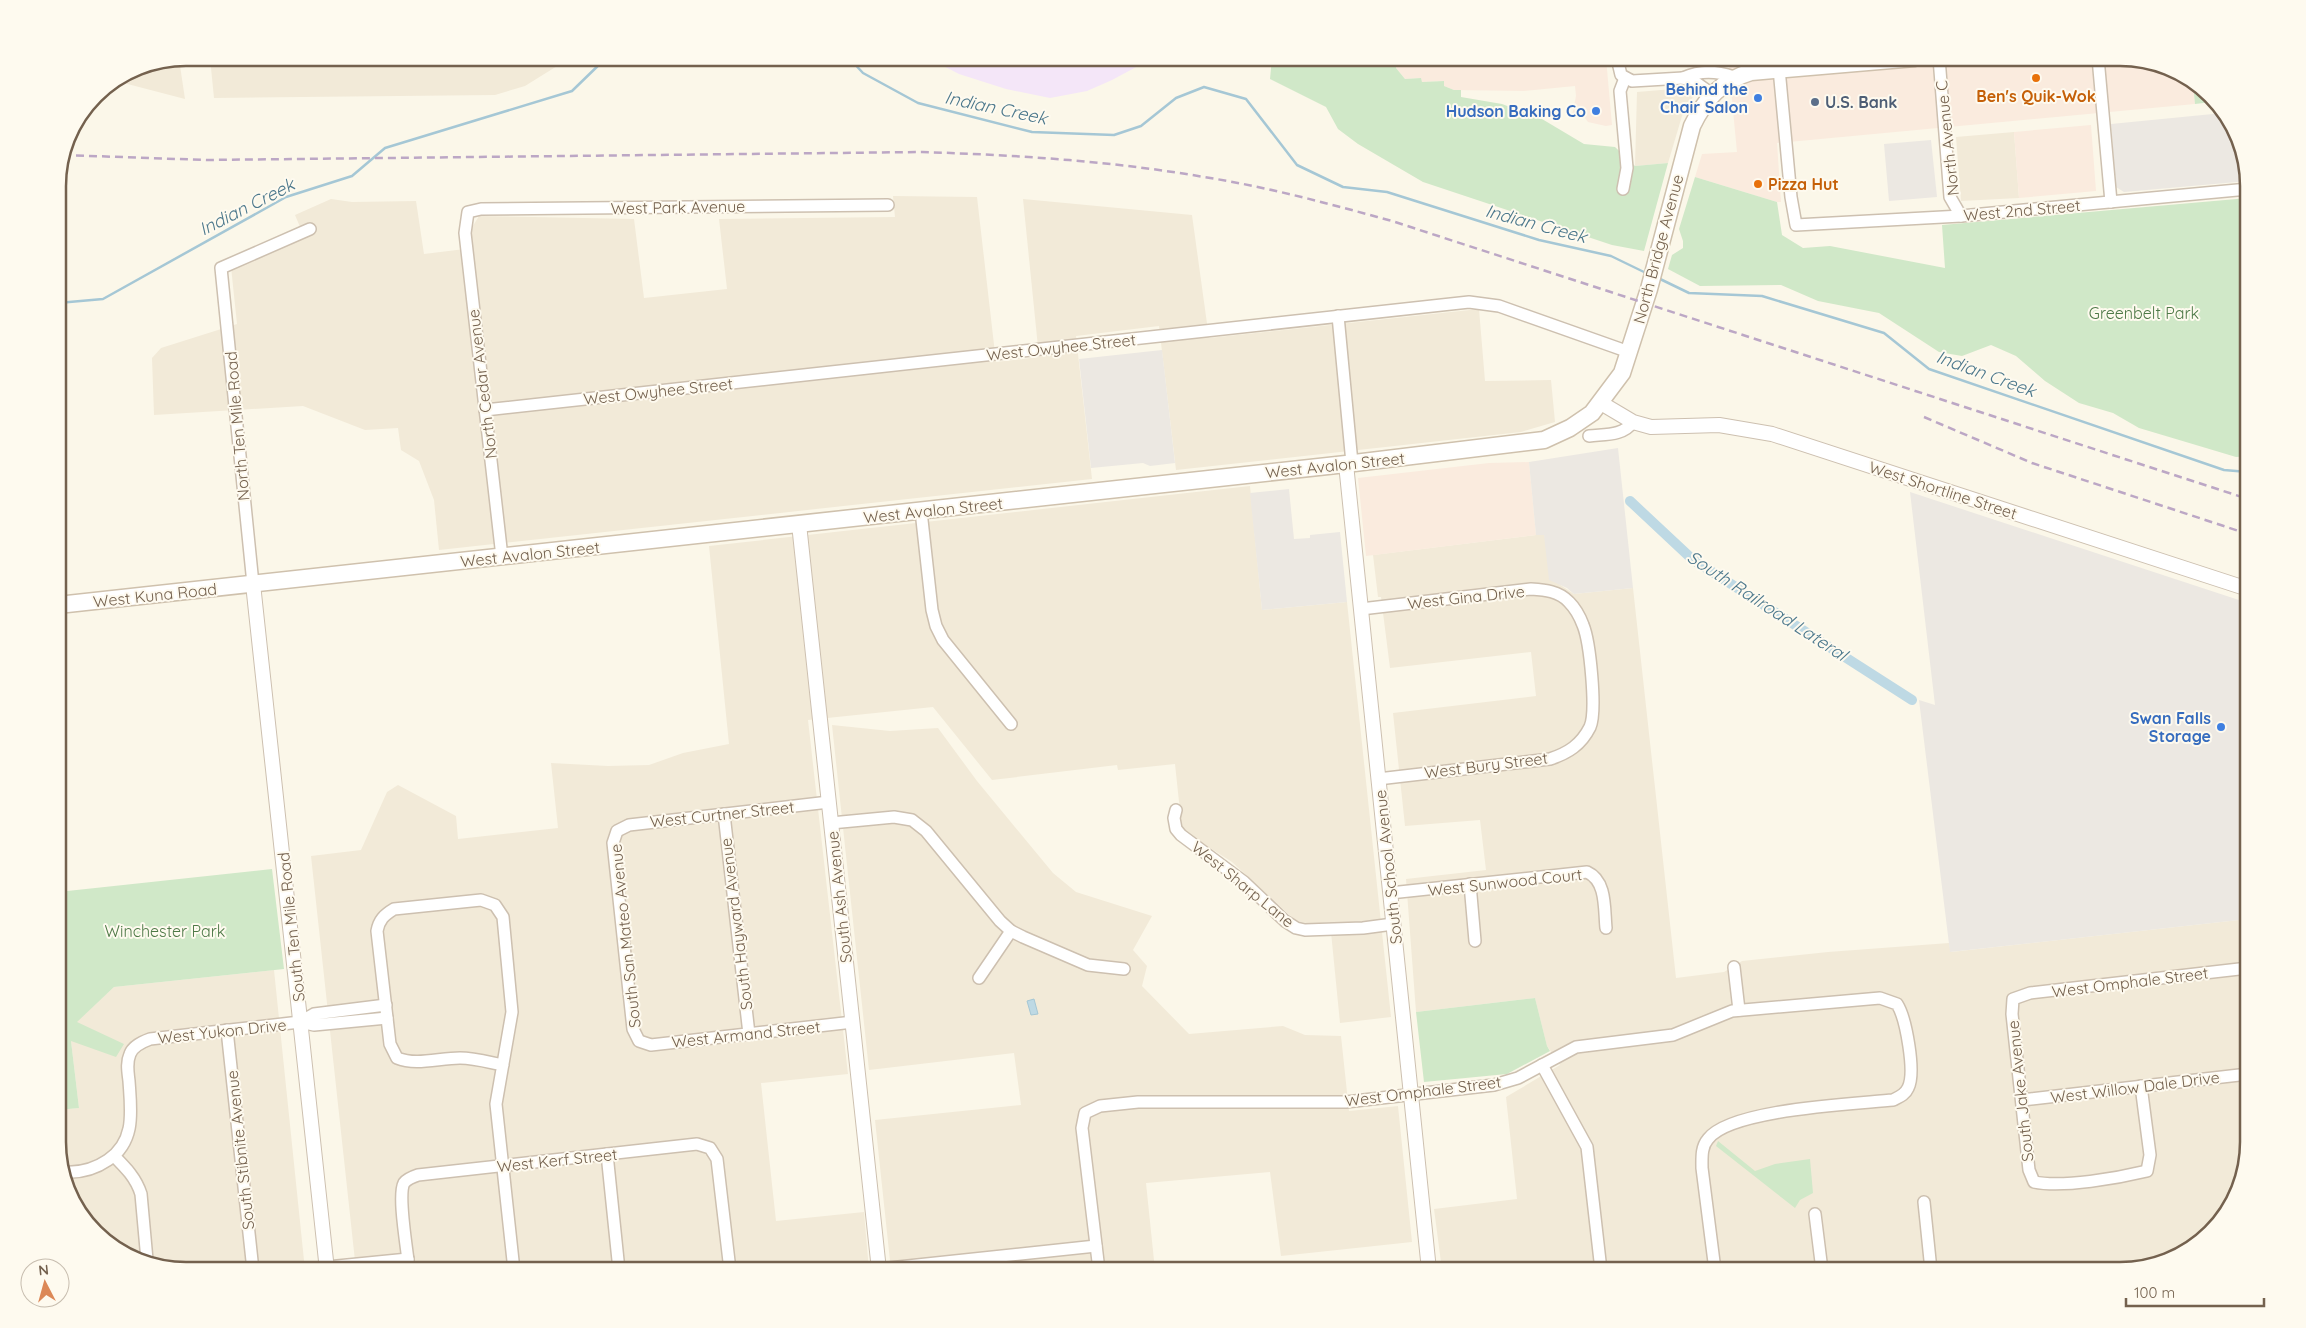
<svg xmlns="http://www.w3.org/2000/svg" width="2306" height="1328" viewBox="0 0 2306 1328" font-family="Quicksand,sans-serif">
	<rect width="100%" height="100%" fill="#fbf7e9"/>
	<g fill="#f2ead8">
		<polygon points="210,58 570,58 525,86 495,95 214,98"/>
		<polygon points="179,59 185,99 116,81 137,67"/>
		<polygon points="1673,89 1693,89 1695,93 1682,116 1668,163 1635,166 1637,92"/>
		<polygon points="2014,132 2019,198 1961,201 1956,137"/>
		<polygon points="893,196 977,197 996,362 1039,357 1023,199 1192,215 1209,338 1479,309 1485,381 1551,380 1555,422 1521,432 1176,470 1159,326 1076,336 1092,479 439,550 434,500 419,461 401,450 398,428 365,430 303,406 154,415 152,358 161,348 237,324 231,267 303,234 295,215 331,199 352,202 416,201 424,254 473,248 471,229 479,216 634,219 644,298 727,289 719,219 895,217"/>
		<polygon points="1250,486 1262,610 1347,602 1391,1017 1340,1023 1330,922 1312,924 1296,921 1232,862 1182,830 1175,764 1118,770 1117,765 992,780 933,707 808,720 848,1074 761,1083 776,1221 864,1212 869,1270 356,1270 311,856 361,850 387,792 398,785 456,816 458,839 558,828 551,763 608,766 649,765 683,753 729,744 709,546"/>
		<polygon points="1536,535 1544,535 1559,584 1574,594 1633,588 1676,978 1724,972 1742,961 1828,952 1949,943 1951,952 2248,919 2248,1142 2231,1206 2185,1253 2120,1270 1442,1270 1434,1209 1517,1199 1506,1097 1560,1065 1547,1046 1535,998 1416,1012 1406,879 1486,870 1480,820 1405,826 1393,713 1536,696 1531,652 1390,668 1381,597 1378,597 1373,555"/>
		<polygon points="832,725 890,731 938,728 977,781 1053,873 1076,892 1152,916 1133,950 1147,966 1142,986 1189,1034 1283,1026 1305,1035 1341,1036 1349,1111 1398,1106 1412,1242 1281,1256 1270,1172 1146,1183 1155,1270 891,1270 875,1120 1021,1105 1014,1053 869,1070"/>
		<polygon points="274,970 305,1270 186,1270 122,1253 75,1207 58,1150 58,1110 79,1108 71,1041 76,1022 114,987"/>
	</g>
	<g fill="#faebde">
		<polygon points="1395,58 1606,58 1612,125 1606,126 1588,122 1585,118 1572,116 1576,96 1575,86 1524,91 1454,90 1444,86 1443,81 1422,82 1421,78 1405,79 1396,68"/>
		<polygon points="1728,58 2120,58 2184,75 2193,84 2195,104 1777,143 1781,202 1777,202 1695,177 1702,154 1737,152"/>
		<polygon points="2091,125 2096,191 2019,198 2014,132"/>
		<polygon points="1529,462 1536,535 1366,556 1358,478 1489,463"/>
	</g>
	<g fill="#ece8e2">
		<polygon points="2223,113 2231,121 2248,181 2124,192 2116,187 2111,124"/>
		<polygon points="1931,140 1937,197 1889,201 1884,144"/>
		<polygon points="1162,350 1175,463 1150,466 1143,463 1091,468 1079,359"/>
		<polygon points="1618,448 1633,588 1574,594 1567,588 1549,580 1544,535 1536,535 1529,462"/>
		<polygon points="1289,489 1294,539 1310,538 1310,535 1340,532 1347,602 1262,610 1250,493"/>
		<polygon points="1910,492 2248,603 2248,919 1950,952 1919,700 1935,705"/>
	</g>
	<polygon fill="#f4e6f8" points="928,58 1153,58 1112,80 1087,91 1050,98 1006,89 959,74"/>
	<g fill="#d0e8c8">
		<polygon points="1272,58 1395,58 1396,68 1405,79 1421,78 1422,82 1444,81 1444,86 1454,90 1461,90 1461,97 1502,104 1542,119 1584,144 1615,147 1635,166 1668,163 1644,251 1612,245 1423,182 1358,144 1338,129 1326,107 1270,79"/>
		<polygon points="2193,84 2212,102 2195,104"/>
		<polygon points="1695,177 1777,202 1782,235 1803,248 1830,246 1945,268 1942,225 2248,198 2248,456 2236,457 2206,448 2139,428 2113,413 2079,403 2045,381 2016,356 1991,345 1962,356 1939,352 1879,313 1818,301 1781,285 1700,286 1668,269 1672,255 1683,248 1683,241 1679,229"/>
		<polygon points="272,869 284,969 114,987 77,1022 124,1044 116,1057 71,1041 79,1108 58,1110 58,892"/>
		<polygon points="1535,998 1547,1046 1550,1051 1507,1074 1424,1082 1416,1012"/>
		<polygon points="1718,1141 1755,1171 1775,1164 1810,1159 1813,1193 1800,1200 1795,1208 1716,1146"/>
	</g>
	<polygon fill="#bed9e4" stroke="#a5c7d5" points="1034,999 1038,1014 1031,1015 1027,1001"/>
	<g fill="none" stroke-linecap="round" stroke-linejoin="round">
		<g stroke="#a5c7d5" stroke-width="2.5">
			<polyline points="849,58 863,73 918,103 1032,132 1114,135 1141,126 1176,98 1204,87 1246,99 1297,165 1343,187 1387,192 1539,240 1611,256 1646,273"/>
			<polyline points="1658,278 1689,293 1762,296 1884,333 1929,369 2224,470 2248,472"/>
			<polyline points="58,303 103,299 286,197 352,176 385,148 572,91 606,58"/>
		</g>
		<polyline stroke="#bed9e4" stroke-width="10" points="1630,501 1692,559 1912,700"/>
		<g stroke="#cdc0b0" stroke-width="14">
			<g id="minor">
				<polyline points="1617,58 1621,75 1632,81 1683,78"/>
				<polyline points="1778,58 1791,197 1796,225 1961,216 2248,189"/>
				<polyline points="1939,58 1950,197 1961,216"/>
				<polyline points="2098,58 2111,202"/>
				<path d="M1712,94L1695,82L1683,78C1701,70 1716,71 1734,77"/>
				<polyline points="1623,189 1627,168 1620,91 1625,78"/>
				<polyline points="1338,316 1352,463"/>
				<polyline points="485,410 1469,302 1499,306 1629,352"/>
				<path d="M1589,436C1605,434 1623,436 1633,422"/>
				<polyline points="921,511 932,610 936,626 943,640 1011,724"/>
				<polyline points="502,557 465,233 468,212 481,209 888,205"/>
				<polyline points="253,584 221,268 310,229"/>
				<path d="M1361,609L1531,589C1545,590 1559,591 1569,602C1575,608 1580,617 1583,625C1590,642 1597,711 1590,727C1581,745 1568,753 1550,759L1378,779"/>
				<polyline points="829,802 629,825 617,831 613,843 633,1029 639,1041 651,1045 853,1022"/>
				<polyline points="1176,810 1174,818 1176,829 1181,835 1244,882 1285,921 1296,928 1305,930 1363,928 1393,924"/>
				<polyline points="724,814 749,1034"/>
				<polyline points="831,823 894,817 912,820 926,831 1000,921 1011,931 1023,937 1088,965 1124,969"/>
				<polyline points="1470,884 1475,941"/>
				<path d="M1390,893L1587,872C1607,881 1604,909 1606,928"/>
				<polyline points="1734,967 1739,1010"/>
				<polyline points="979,978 1011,931"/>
				<polyline points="386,1005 314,1014 300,1022 314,1025 387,1018"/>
				<polyline points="227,1030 253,1270"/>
				<path d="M503,1065C488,1062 474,1058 460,1058C439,1058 416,1066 397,1058L390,1044L377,931C379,920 384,915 394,909L481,900L495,905L503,917L512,1012L496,1104L514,1270"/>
				<polyline points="1542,1065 1587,1147 1601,1270"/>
				<path d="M2141,1086L2150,1155L2147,1171C2118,1178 2063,1188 2034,1182L2029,1170L2012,1014L2013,999L2030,993L2248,968"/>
				<polyline points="2022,1100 2248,1074"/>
				<polyline points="607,1154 619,1270"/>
				<path d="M114,1156C126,1168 136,1178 141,1194L147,1260"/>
				<path d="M64,1172C80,1173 95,1169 108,1160C136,1141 131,1111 129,1081C128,1072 126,1063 130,1054C133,1046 142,1042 150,1039L300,1022"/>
				<polyline points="1924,1202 1931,1270"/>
				<polyline points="1815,1214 1822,1270"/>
				<polyline points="297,1270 408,1259"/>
				<path d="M409,1270C408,1253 397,1196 404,1183C407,1179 412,1177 418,1175L697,1144L710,1148L717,1159L730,1270"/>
				<polyline points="870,1270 1096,1246"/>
				<path d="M1099,1270L1082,1128L1085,1113L1100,1106L1138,1102H1346L1494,1085L1518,1078L1576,1047L1673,1035L1732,1011L1880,998L1897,1004C1906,1018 1916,1073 1908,1088C1905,1095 1899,1097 1893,1100C1855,1104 1730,1109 1708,1139C1701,1147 1702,1158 1702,1168L1715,1270"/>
			</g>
		</g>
		<g stroke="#cdc0b0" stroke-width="16">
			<g id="tertiary">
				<polyline points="1601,403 1633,422 1651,427 1719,425 1772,434 2248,589"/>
				<polyline points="1346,464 1429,1270"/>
				<polyline points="799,524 879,1270"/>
				<polyline points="253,584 327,1270"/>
			</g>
		</g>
		<g stroke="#cfc1ad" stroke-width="19">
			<path id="secondary" d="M58,605L1346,464L1544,440L1570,428L1592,413L1622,373L1649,289L1692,126C1705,99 1721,81 1751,72L1915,58"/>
		</g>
		<use href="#minor" stroke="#fff" stroke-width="11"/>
		<use href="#tertiary" stroke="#fff" stroke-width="14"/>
		<use href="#secondary" stroke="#fff" stroke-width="16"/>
		<g stroke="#bca7c5" stroke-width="2.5" stroke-dasharray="8 5" stroke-linecap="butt">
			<path d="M63,155L206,160L922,152C1016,155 1111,161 1204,177C1268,187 1330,204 1392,221L2248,499"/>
			<polyline points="1924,417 2032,463 2248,534"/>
		</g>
	</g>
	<g fill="#e8710a" stroke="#fefaef" stroke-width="2">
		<circle cx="2036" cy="78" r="5"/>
		<circle cx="1758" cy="184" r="5"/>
	</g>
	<g fill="#3f7fe0" stroke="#fefaef" stroke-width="2">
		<circle cx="1758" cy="98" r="5"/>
		<circle cx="1596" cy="111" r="5"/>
		<circle cx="2221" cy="727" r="5"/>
	</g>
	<circle fill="#5c6f8a" stroke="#fefaef" stroke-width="2" cx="1815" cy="102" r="5"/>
	<g text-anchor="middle" stroke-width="4" stroke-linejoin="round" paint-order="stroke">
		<g font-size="16" font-weight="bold" fill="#366cbe" stroke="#fefaef" text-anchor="end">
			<text x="1748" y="95">Behind the<tspan x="1748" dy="18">Chair Salon</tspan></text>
			<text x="1586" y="117">Hudson Baking Co</text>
			<text x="2211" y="724">Swan Falls<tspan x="2211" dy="18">Storage</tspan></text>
		</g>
		<g font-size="16" font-weight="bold" fill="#c56008" stroke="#fefaef">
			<text x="2036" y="102">Ben's Quik-Wok</text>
			<text x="1768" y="190" text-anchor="start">Pizza Hut</text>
		</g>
		<g font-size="16" font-weight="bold" fill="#4e5e75" stroke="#fefaef" text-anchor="start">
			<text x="1825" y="108">U.S. Bank</text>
		</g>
		<g font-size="16" fill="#74614e" stroke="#fefaef">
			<text transform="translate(1947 138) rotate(-96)" y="6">North Avenue C</text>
			<text transform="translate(678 207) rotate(-1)" y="6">West Park Avenue</text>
			<text transform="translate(2022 210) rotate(-5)" y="6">West 2nd Street</text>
			<text transform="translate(1658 249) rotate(-75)" y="6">North Bridge Avenue</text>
			<text transform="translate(1061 347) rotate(-6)" y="6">West Owyhee Street</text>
			<text transform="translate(482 384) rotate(-97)" y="6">North Cedar Avenue</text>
			<text transform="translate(658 391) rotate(-6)" y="6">West Owyhee Street</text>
			<text transform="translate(237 426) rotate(-95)" y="6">North Ten Mile Road</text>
			<text transform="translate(1335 465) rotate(-6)" y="6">West Avalon Street</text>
			<text transform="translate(1943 490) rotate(18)" y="6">West Shortline Street</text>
			<text transform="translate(933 510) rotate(-6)" y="6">West Avalon Street</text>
			<text transform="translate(530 554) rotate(-6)" y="6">West Avalon Street</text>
			<text transform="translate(155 595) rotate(-6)" y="6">West Kuna Road</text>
			<text transform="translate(1466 597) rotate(-6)" y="6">West Gina Drive</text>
			<text transform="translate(1486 765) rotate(-7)" y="6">West Bury Street</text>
			<text transform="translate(722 814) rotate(-6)" y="6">West Curtner Street</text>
			<text transform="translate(1388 867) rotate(-96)" y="6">South School Avenue</text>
			<text transform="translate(1505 882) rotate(-6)" y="6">West Sunwood Court</text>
			<text transform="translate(1243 884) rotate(39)" y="6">West Sharp Lane</text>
			<text transform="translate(839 897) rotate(-96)" y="6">South Ash Avenue</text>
			<text transform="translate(736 924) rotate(-97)" y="6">South Hayward Avenue</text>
			<text transform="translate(291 927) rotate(-96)" y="6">South Ten Mile Road</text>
			<text transform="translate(625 936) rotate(-96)" y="6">South San Mateo Avenue</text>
			<text transform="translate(2130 982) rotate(-7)" y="6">West Omphale Street</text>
			<text transform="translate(222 1031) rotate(-6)" y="6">West Yukon Drive</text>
			<text transform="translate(746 1034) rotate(-6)" y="6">West Armand Street</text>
			<text transform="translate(2135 1087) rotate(-7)" y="6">West Willow Dale Drive</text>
			<text transform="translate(1423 1091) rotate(-7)" y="6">West Omphale Street</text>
			<text transform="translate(2020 1091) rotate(-96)" y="6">South Jake Avenue</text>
			<text transform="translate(240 1150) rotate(-96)" y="6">South Stibnite Avenue</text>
			<text transform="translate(557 1160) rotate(-6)" y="6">West Kerf Street</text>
		</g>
		<g font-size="16" fill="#4e7947" stroke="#fefaef">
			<text x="2144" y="319">Greenbelt Park</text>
			<text x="165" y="937">Winchester Park</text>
		</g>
		<g font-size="18" font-style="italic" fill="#4c788c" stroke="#fefaef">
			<text transform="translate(996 108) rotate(12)" y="6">Indian Creek</text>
			<text transform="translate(247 207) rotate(-27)" y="6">Indian Creek</text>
			<text transform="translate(1536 224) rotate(15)" y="6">Indian Creek</text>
			<text transform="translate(1986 374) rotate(20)" y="6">Indian Creek</text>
			<text transform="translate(1767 606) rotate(33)" y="6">South Railroad Lateral</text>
		</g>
	</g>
	<path d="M0 0H2306V1328H0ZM186 66H2120A120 120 0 0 1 2240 186V1142A120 120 0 0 1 2120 1262H186A120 120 0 0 1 66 1142V186A120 120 0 0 1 186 66Z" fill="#fefaef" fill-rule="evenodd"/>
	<path fill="none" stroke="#74614e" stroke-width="2.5" d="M186 66H2120A120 120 0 0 1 2240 186V1142A120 120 0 0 1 2120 1262H186A120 120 0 0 1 66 1142V186A120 120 0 0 1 186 66Z"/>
	<g transform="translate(45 1283) rotate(354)"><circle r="24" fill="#fefaef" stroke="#c7bdaf"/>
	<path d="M0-4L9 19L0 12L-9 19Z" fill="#dc8857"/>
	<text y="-8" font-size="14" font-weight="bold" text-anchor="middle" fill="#74614e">N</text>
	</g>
	<path d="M2126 1298v8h138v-8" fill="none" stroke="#74614e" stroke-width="2.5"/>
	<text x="2134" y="1298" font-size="15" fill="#74614e" stroke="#fefaef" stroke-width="4" paint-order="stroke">100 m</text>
</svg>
